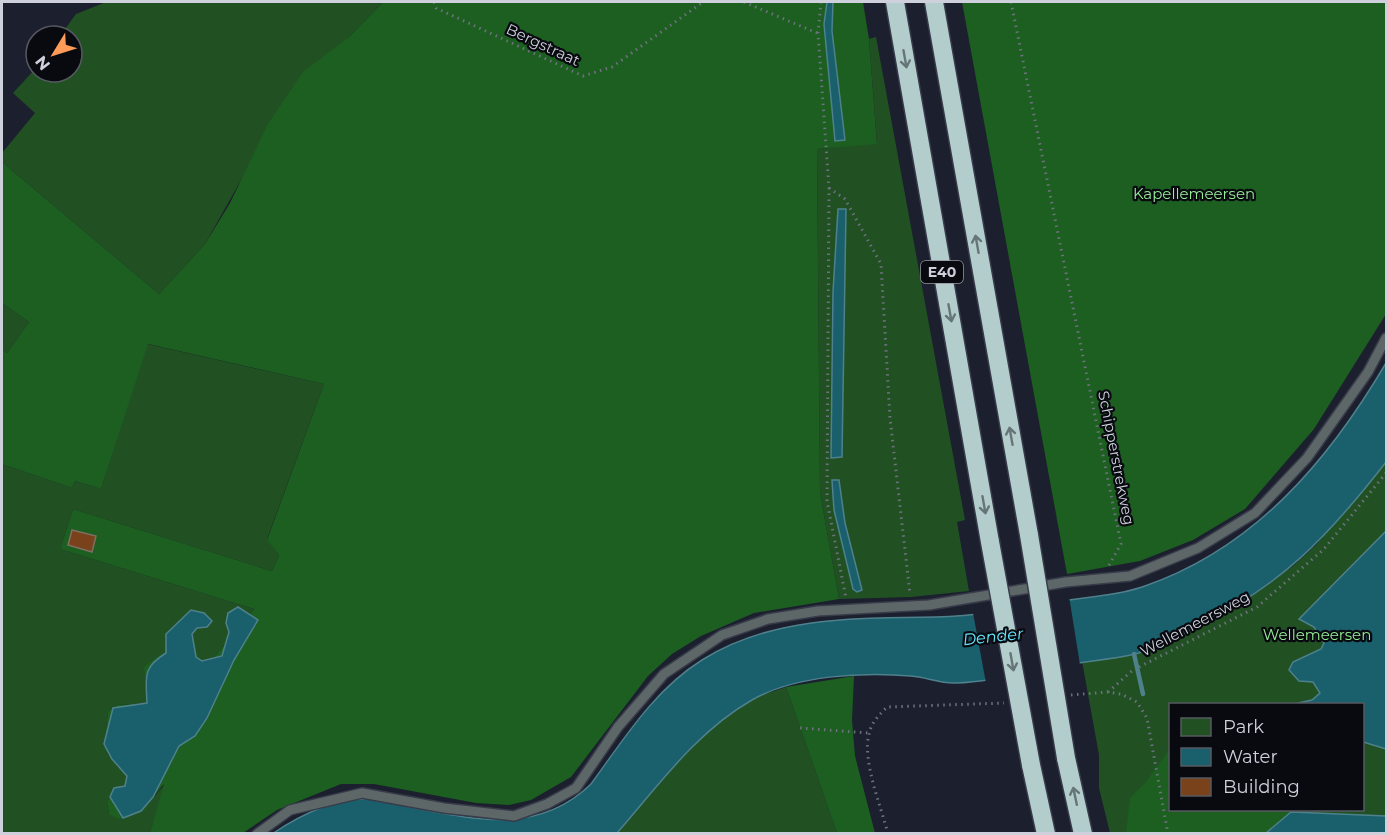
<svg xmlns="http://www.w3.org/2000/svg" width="1388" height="835" viewBox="0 0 1388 835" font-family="Montserrat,sans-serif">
	<rect width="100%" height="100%" fill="#1c1f2e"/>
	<g fill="#215123" fill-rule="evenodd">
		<polygon points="106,2 383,2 349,37 249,166 205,244 159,294 2,162 2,153 35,113 13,93 36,68 36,72 72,72 72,36 60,36 76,14"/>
		<polygon points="876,37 965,520 957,522 969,591 911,597 839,599 820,492 817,149 877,143 869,39"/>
		<polygon points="2,303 29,322 7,353 2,349"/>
		<polygon points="147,344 324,384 267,539 279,555 272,571 73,509 60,549 254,609 210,662 149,703 117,705 108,711 104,749 127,776 126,786 114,788 107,802 109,814 141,811 166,783 150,833 2,834 2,464 72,488 75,481 101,489"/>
		<path d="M1386,462V833H1110L1099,788V755L1082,661L1136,654L1234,609L1293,566L1316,545ZM1170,704H1362V810H1170Z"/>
		<path d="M786,687L837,833L617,834C658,786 697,731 752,700C762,694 775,691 786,687Z"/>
	</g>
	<g fill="#1c5f21">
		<polygon points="383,2 863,2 869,39 877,144 817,149 820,492 839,599 754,613 701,636 672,654 648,676 571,777 531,800 509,805 476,803 374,784 341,784 277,810 243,833 150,833 164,784 141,811 119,819 109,814 107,802 114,788 126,786 127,776 104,749 108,711 117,705 149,703 144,667 169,649 210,662 254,609 60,549 73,509 272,571 279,555 267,540 324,384 148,344 101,489 75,481 72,488 2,464 2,349 7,353 29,322 2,303 2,162 159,294 205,244 230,203 268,124 303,72 349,37"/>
		<polygon points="962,2 1386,2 1386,314 1314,429 1245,509 1193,540 1140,561 1067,574"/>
		<polygon points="854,676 852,720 855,756 875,833 837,833 786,687"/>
		<polygon points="1169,750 1170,810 1291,810 1291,812 1266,833 1126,833 1130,798 1146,782"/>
	</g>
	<g fill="#195f6c" stroke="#4f818d" stroke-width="1.5">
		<polygon points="827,2 833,2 832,31 845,140 835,141 824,24"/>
		<polygon points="838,209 846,209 842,457 831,458 833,292"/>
		<path d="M1386,363V462C1327,538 1281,586 1193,629C1175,637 1155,649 1135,654C1110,660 1084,661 1059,666C1025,672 990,682 956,683C941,684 926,677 911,676C862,672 796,675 752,700C697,731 658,786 617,833L272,834C299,816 336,797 370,799C383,799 397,804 410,807C475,820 539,835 591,784C624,739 654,690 702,660C772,616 857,618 936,617C976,616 1015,609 1055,602C1083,597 1117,596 1145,586C1255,548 1329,460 1386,363Z"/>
		<polygon points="832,480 839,480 845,523 862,590 857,592 853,589 834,510"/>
		<polygon points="1386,531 1386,749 1363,742 1362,704 1294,704 1312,700 1320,693 1313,682 1299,681 1289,670 1293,662 1321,649 1324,643 1314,627 1299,619"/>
		<path d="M238,607L258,620L234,660L207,718L195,736L179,746L153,797L141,811L123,818L110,797L114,788L125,786L127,776L112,759L104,744L113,708L147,703C146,677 142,668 166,653V634L191,610L204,613L212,621L207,627L197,628L192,634L196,657L202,661L222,656L229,632L226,623L228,613Z"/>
		<polygon points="1291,812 1386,816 1386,833 1266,833"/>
	</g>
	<polygon fill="#1c1f2e" points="1069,596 1080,665 986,683 973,613"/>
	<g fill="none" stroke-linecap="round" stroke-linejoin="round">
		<polyline stroke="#4f818d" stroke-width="4.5" points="1134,654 1143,694"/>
	</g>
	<polygon fill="#79421a" stroke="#7f6e63" stroke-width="1.5" points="72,530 96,536 92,552 68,545"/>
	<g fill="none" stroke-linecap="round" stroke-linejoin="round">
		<g stroke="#383b4a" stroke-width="12">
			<polyline id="service" points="257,834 290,810 362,793 444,808 514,816 547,804 576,788 618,727 664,674 722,635 768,619 818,611 929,605 1066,582 1130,576 1198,548 1255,513 1307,458 1368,372 1386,338"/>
		</g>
		<g stroke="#383b4a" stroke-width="21">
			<g id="motorway">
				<polyline points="895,2 990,542"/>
				<polyline points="934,2 1029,535"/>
				<polyline points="1066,758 1083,834"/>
				<polyline points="1031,765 1046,834"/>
			</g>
		</g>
		<g stroke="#6e717e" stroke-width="3" stroke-dasharray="1.5 4.5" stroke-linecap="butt">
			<polyline points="434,2 436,8 583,76 612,67 703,2"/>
			<polyline points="744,2 817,33"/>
			<polyline points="821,2 818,33 829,188 827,501 846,598"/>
			<polyline points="1011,2 1121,544 1108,567"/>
			<polyline points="829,188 845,199 881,264 890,418 910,594"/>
			<polyline points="1139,667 1257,607 1324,549 1386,473"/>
			<polyline points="1108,692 1134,669"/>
			<polyline points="1071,695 1107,692 1121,694 1137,702 1147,718 1168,834"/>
			<polyline points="800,728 869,733"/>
			<path d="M888,834C881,806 862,761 869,734C871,723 879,715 887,707L1004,703"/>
		</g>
		<use href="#service" stroke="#5d6767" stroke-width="9"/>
		<use href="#motorway" stroke="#b3cccc" stroke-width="18"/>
		<g stroke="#383b4a" stroke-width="21" stroke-linecap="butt">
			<g id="motorway-bridge">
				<polyline points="1029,535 1066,758"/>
				<polyline points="990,542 1031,765"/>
			</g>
		</g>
		<use href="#motorway-bridge" stroke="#b3cccc" stroke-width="18"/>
	</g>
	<defs><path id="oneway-shaft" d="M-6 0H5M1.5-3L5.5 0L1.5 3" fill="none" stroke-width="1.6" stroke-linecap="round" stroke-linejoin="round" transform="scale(1.5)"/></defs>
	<g stroke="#667577">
		<use href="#oneway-shaft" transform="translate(905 59) rotate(80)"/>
		<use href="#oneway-shaft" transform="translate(977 244) rotate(-100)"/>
		<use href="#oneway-shaft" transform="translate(950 313) rotate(80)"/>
		<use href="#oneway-shaft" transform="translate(1011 436) rotate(-100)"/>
		<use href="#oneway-shaft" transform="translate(984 505) rotate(80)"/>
		<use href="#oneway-shaft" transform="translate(1012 662) rotate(80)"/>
		<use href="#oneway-shaft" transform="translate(1075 796) rotate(-102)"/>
	</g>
	<g text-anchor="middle" stroke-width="4.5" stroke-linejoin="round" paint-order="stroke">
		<rect fill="#080a10" stroke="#93959e" stroke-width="1.5" x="921" y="261" width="42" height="22" rx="4.5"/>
		<g font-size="14" font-weight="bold" fill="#ced1db">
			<text x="942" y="277">E40</text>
		</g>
		<g font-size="15" fill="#ced1db" stroke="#080a10">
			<text transform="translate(543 45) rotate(25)" y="5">Bergstraat</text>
			<text transform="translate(1116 458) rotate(79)" y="5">Schipperstrekweg</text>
			<text transform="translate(1195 624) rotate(-28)" y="5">Wellemeersweg</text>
		</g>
		<g font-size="15" fill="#95ed96" stroke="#080a10">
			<text x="1194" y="199">Kapellemeersen</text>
			<text x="1317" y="640">Wellemeersen</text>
		</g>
		<g font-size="16" font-style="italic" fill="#66e6fd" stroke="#080a10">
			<text transform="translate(993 636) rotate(-6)" y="6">Dender</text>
		</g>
	</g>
	<rect width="1388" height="835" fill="none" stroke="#ced1db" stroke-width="6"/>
	<rect x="1169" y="703" width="195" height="108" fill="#080a10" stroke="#575a61" stroke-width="1.5"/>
	<rect x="1181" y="718" width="30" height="18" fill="#215123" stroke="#575a61" stroke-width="1.5"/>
	<text x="1223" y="733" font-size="18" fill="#ced1db">Park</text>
	<rect x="1181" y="748" width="30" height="18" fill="#195f6c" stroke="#575a61" stroke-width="1.5"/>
	<text x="1223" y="763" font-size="18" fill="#ced1db">Water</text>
	<rect x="1181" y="778" width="30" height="18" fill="#79421a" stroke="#575a61" stroke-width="1.5"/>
	<text x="1223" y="793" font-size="18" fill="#ced1db">Building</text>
	<g transform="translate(54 54) rotate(232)"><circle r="28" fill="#080a10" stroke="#575a61" stroke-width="1.5"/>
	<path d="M0-4.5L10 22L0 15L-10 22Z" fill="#fe9b58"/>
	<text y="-9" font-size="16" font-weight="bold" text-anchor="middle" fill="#ced1db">N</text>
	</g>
</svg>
